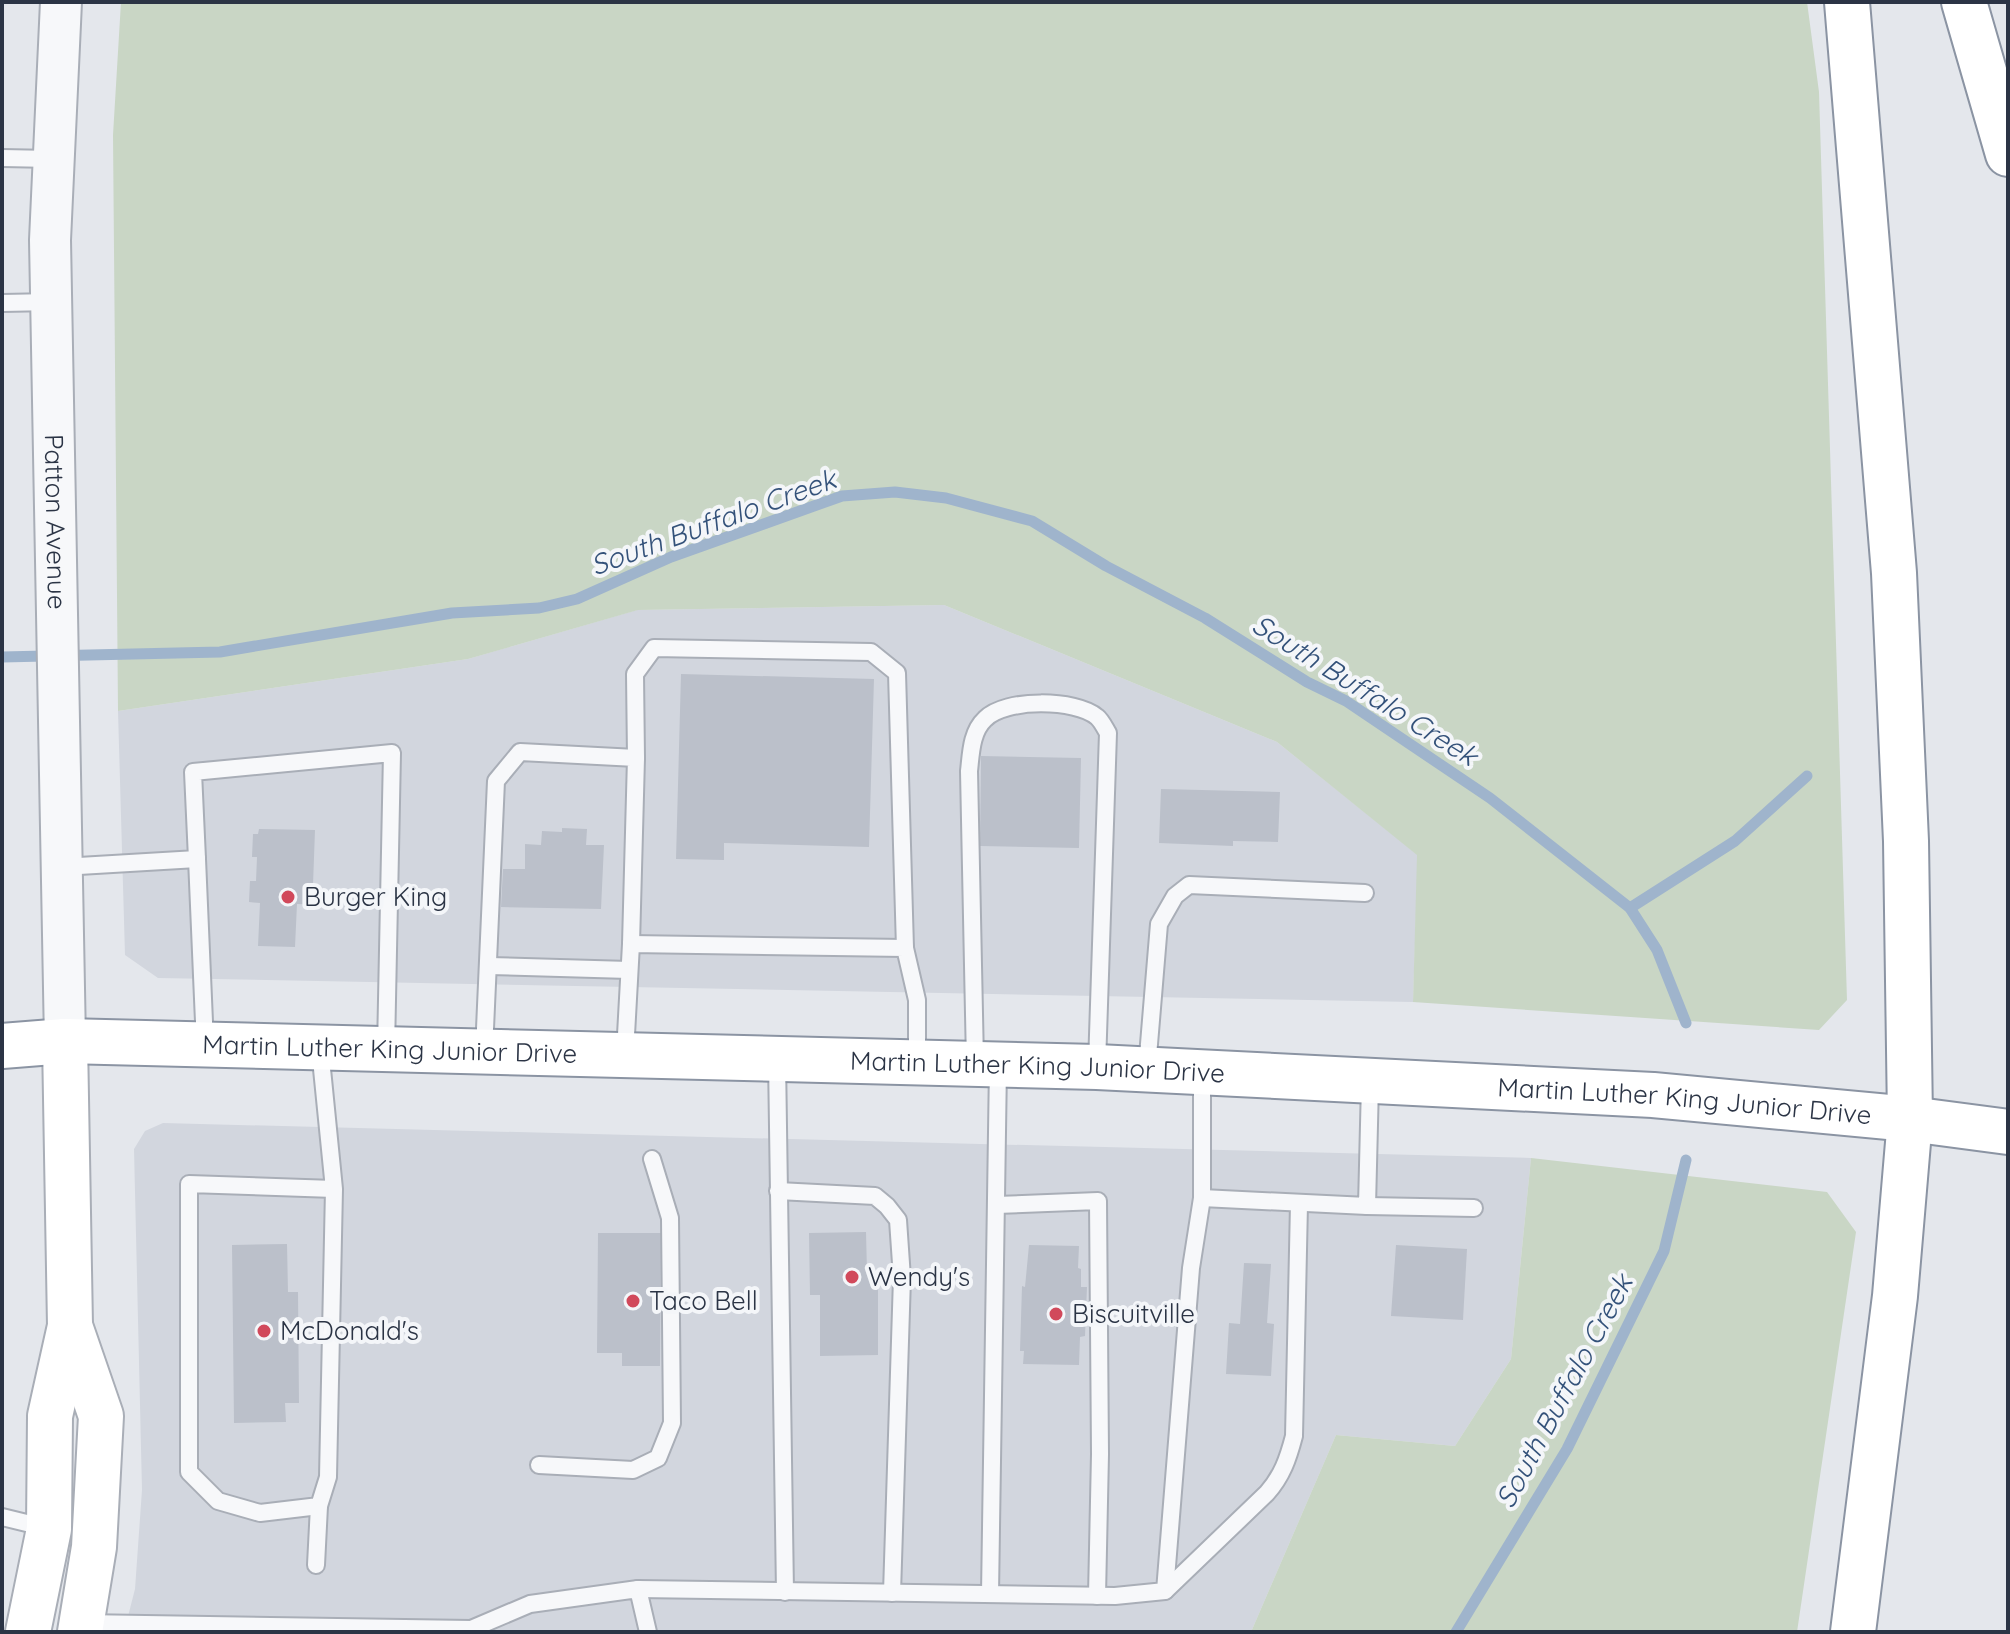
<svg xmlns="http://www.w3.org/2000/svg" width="2010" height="1634" viewBox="0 0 2010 1634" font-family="Quicksand,sans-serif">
	<rect width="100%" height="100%" fill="#e4e7ec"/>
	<g fill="#d2d6de">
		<polygon points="944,605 1277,742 1418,855 1413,1002 158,978 125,955 118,711 468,659 637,610"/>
		<polygon points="163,1123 1531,1158 1511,1359 1455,1446 1336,1435 1251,1632 124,1632 135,1589 142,1490 134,1149 145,1131"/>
	</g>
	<g fill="#c9d6c5">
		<polygon points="121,2 1807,2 1819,92 1847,1000 1819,1030 1413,1002 1417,855 1277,742 944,605 638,610 468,659 118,711 113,135"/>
		<polygon points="1531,1158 1827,1192 1856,1232 1797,1632 1251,1632 1336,1435 1455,1446 1511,1359"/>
	</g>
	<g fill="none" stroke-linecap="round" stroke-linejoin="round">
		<g stroke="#9fb4cc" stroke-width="11">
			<polyline points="2,657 220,652 452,613 539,608 577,599 671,557 842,496 895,492 946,498 1032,521 1106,566 1205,618 1307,682 1346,701 1490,798 1630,908 1657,950 1686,1023"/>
			<polyline points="1630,908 1735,841 1807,776"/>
			<polyline points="1456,1632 1567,1449 1664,1251 1686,1160"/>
		</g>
	</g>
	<g fill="#bbc0ca">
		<polygon points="681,674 874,679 869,847 724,843 724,860 676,859"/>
		<polygon points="981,756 1081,758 1079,848 980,846"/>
		<polygon points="1161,789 1280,792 1278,842 1233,841 1233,846 1159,843"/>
		<polygon points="562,828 587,829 586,845 604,845 601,909 501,907 503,869 525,869 525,844 541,845 542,831 562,832"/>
		<polygon points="259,829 315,830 313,885 320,885 319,905 297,904 295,947 258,946 260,903 249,902 250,881 256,881 257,857 252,857 253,834 258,834"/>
		<polygon points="866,1232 867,1272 878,1272 878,1355 820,1356 820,1295 810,1295 809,1233"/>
		<polygon points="598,1233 661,1233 660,1366 622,1366 622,1353 597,1353"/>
		<polygon points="287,1244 288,1292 298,1292 299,1403 285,1403 286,1422 234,1423 232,1245"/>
		<polygon points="1029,1245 1079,1246 1078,1268 1081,1269 1081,1287 1087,1287 1085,1336 1080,1337 1079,1365 1023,1364 1024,1351 1020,1351 1022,1286 1025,1287"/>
		<polygon points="1396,1245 1467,1249 1463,1320 1391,1316"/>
		<polygon points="1244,1263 1271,1264 1267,1323 1274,1324 1271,1376 1226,1374 1229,1323 1240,1324"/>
	</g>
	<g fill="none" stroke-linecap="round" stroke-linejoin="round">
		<g stroke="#a9aeb7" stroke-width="20">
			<g id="service">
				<polyline points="2,158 52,159"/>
				<polyline points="2,303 52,302"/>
				<polyline points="636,758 635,674 654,648 871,652 897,673 905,948"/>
				<polyline points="197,859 205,1045"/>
				<polyline points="62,867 197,859 193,772 392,753 386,1049"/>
				<polyline points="489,966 629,970"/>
				<polyline points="320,1049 334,1189 328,1477 319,1506 260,1513 218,1501 189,1472 189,1184 334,1189"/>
				<polyline points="484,1051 496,781 520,752 636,758 631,944"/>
				<polyline points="625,1053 631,944 905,948 917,1000 917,1060"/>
				<polyline points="777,1060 785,1592"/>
				<path d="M975,1062L969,771C971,754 971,732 985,719C1005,698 1076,699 1097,717C1101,720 1105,728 1108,733L1097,1065"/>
				<polyline points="1147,1068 1159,924 1175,896 1189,885 1365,893"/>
				<polyline points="778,1191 875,1196 887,1206 898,1220 902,1278 892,1593"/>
				<polyline points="1202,1198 1367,1206 1370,1084"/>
				<polyline points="996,1205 1098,1201 1100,1454 1097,1596"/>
				<polyline points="1367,1206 1474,1208"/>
				<polyline points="539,1465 633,1470 658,1458 672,1423 670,1218 652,1159"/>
				<polyline points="2,1517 47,1528"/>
				<polyline points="316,1565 319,1506"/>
				<polyline points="638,1589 1115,1596 1165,1591 1191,1268 1202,1198 1202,1074"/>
				<path d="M1165,1591L1267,1493C1282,1476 1288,1459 1294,1436L1299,1204"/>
				<polyline points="990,1594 998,1066"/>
				<polyline points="82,1623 471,1629 530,1604 638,1589 648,1632"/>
			</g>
		</g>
		<g stroke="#a9aeb7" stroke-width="44">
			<g id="tertiary">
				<path id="s1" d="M61,2L50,240L65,1041"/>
			</g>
		</g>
		<g stroke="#a9aeb7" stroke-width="48">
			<g id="secondary">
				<polyline points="70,1326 101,1416 94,1547 80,1632"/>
				<polyline points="28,1632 49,1529 50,1416 70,1326 65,1041"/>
			</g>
		</g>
		<g stroke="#8b94a3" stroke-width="48">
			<g id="trunk">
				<path id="s2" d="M2,1046L65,1041L1097,1067L1653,1095L1910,1119L2008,1132"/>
			</g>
		</g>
		<g stroke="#8b94a3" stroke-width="48">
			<g id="motorway">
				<polyline points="1847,2 1894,573 1906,841 1910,1119 1895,1296 1853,1632"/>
				<polyline points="1964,2 2008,154"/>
			</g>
		</g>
		<use href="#service" stroke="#f7f8fa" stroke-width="16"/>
		<use href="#tertiary" stroke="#f7f8fa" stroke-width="40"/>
		<use href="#secondary" stroke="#fff" stroke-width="44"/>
		<use href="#trunk" stroke="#fff" stroke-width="44"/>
		<use href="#motorway" stroke="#fff" stroke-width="44"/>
	</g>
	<g fill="#d1495b" stroke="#f4f6f9" stroke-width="3">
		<circle cx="288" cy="897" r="8"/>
		<circle cx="852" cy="1277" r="8"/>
		<circle cx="633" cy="1301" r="8"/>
		<circle cx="1056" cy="1314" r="8"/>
		<circle cx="264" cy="1331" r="8"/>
	</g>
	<g text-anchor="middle" stroke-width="8" stroke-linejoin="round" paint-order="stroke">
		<g font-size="26" fill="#2b3445" stroke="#f4f6f9">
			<text dy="9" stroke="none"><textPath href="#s1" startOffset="520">Patton Avenue</textPath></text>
			<text dy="9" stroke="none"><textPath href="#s2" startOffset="388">Martin Luther King Junior Drive</textPath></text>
			<text dy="9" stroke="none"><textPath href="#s2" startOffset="1036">Martin Luther King Junior Drive</textPath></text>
			<text dy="9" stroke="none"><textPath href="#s2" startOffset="1684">Martin Luther King Junior Drive</textPath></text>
		</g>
		<g font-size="26" fill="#2b3445" stroke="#f4f6f9" text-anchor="start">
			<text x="304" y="906">Burger King</text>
			<text x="868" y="1286">Wendy's</text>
			<text x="649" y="1310">Taco Bell</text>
			<text x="1072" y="1323">Biscuitville</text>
			<text x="280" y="1340">McDonald's</text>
		</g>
		<g font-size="28" font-style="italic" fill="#34527a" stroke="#f4f6f9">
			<text transform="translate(713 522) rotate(-20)" y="10">South Buffalo Creek</text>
			<text transform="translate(1365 690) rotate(32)" y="10">South Buffalo Creek</text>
			<text transform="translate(1564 1391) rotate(-62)" y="10">South Buffalo Creek</text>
		</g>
	</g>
	<rect width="2010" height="1634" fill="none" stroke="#2b3445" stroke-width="8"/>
</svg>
